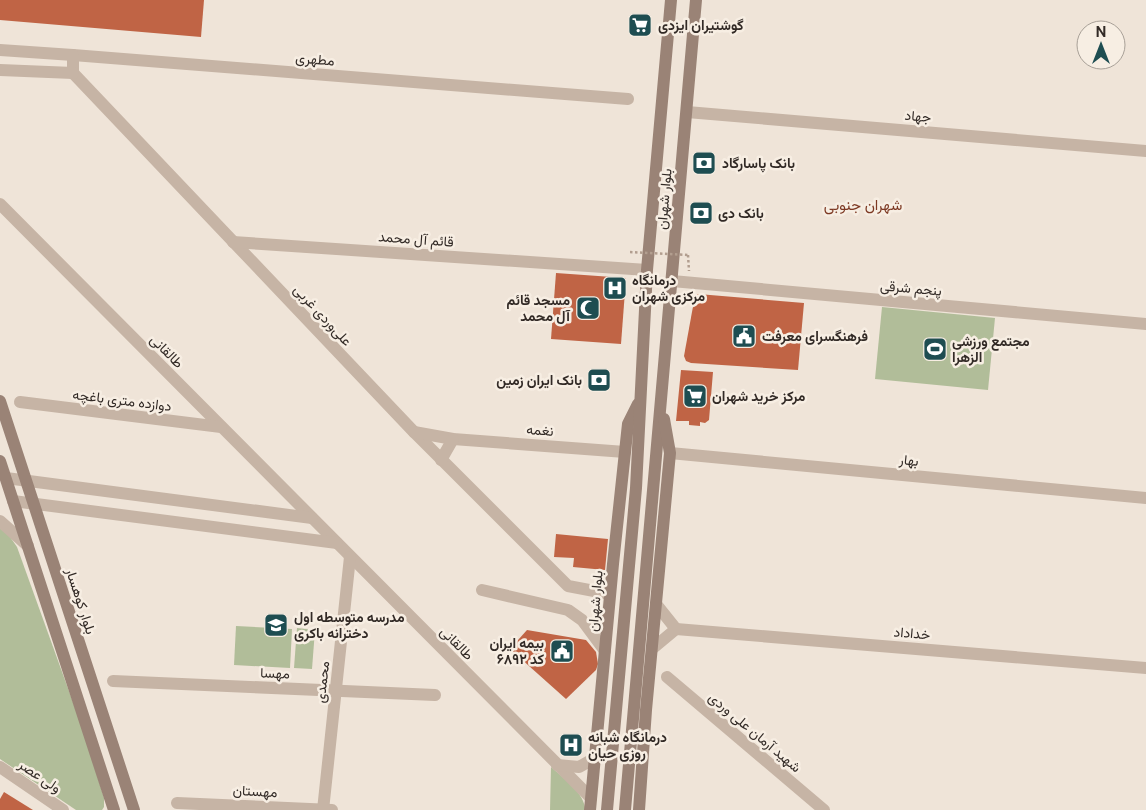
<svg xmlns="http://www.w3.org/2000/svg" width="1146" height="810" viewBox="0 0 1146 810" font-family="'Public Sans',Vazirmatn,sans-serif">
	<rect width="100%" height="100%" fill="#efe4d8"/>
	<g fill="#b1bd99">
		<polygon points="882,307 995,318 988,390 875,379"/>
		<polygon points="0,528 8,534 17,547 83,730 104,798 104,807 102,810 76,810 0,759"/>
		<polygon points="236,626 292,629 290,668 234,665"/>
		<polygon points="297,628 315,630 312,669 294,668"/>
		<path d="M551,767C563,778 585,793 585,810H550Z"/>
	</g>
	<g fill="#c06445">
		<polygon points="0,0 204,0 201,37 0,20"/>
		<polygon points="556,273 626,278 621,344 551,339"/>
		<polygon points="698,294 804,303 798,370 691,363 686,361 684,356 694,301 695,296"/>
		<polygon points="681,370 713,372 709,420 705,423 700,422 700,426 689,425 689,421 676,421"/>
		<polygon points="556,534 608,539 605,570 573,567 574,558 554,557"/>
		<polygon points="527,630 586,640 596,652 598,664 596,670 566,699 510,649"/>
		<polygon points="4,792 33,810 0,810 0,799"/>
	</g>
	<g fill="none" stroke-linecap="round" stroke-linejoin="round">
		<polyline stroke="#b29e8f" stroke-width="2.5" stroke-dasharray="2.5 2.5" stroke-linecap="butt" points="688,255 689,271"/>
		<g stroke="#c6b4a5" stroke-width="12">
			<polyline points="0,50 73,55 628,99"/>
			<polyline points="73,55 73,73 414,432 568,586 610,594"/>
			<polyline points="0,70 73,73"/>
			<polyline points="687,112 1146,151"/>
			<polyline points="0,204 591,798"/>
			<polyline points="233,242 647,270"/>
			<polyline points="672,281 1146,324"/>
			<polyline points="20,402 221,427"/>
			<polyline points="414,432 453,439 625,452"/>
			<polyline points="670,453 1146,498"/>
			<polyline points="441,460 453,439"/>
			<polyline points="6,478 312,518"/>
			<polyline points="13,501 337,543"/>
			<polyline points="0,521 28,546"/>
			<polyline points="482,590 568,610 582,620 605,651"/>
			<polyline points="676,629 1146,668"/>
			<polyline points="652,649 676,629 656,604"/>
			<polyline points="667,677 824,810"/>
			<polyline points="113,681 435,695"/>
			<polyline points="557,765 579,767 595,758"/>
			<polyline points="0,767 63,810"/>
			<polyline points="177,803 332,810"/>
			<polyline points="323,810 350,557"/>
		</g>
		<g stroke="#9a8376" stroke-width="12">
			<polyline points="0,401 134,810"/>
			<polyline points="0,461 114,810"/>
			<polyline points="590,810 613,564 628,424 638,404"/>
			<polyline points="607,810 636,488 647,270 671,0"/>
			<polyline points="625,810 696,0"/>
			<polyline points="639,810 646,710 670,453 664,419"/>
		</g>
		<polyline stroke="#b29e8f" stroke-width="2.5" stroke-dasharray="2.5 2.5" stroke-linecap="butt" points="630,252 688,255"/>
	</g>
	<defs>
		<g id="supermarket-square" transform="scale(1.25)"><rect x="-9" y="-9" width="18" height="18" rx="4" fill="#1e4d51" stroke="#f7eee3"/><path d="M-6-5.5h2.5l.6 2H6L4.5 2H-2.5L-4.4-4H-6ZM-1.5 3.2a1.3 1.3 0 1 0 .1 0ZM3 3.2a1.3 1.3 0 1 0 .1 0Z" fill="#fff"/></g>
		<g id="bank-square" transform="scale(1.25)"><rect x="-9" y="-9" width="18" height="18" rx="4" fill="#1e4d51" stroke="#f7eee3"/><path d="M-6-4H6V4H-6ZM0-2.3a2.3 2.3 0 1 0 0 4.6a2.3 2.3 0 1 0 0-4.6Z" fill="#fff"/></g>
		<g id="hospital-square" transform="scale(1.25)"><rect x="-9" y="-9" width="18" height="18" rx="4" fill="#1e4d51" stroke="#f7eee3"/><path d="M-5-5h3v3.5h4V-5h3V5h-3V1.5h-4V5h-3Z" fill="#fff"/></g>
		<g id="mosque-square" transform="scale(1.25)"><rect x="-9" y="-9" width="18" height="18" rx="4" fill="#1e4d51" stroke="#f7eee3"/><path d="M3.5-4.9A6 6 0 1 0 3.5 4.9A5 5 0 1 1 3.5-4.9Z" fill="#fff"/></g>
		<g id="civic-square" transform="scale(1.25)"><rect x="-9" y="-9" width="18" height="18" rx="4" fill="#1e4d51" stroke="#f7eee3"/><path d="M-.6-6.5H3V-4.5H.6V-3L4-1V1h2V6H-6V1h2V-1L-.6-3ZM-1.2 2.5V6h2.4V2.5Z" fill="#fff"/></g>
		<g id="stadium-square" transform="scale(1.25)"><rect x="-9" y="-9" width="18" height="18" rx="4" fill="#1e4d51" stroke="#f7eee3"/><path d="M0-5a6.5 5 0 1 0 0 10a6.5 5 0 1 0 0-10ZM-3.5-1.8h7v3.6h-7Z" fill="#fff"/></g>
		<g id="school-square" transform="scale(1.25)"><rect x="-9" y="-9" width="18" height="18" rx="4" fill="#1e4d51" stroke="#f7eee3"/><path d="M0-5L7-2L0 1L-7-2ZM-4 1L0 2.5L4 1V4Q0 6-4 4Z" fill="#fff"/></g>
	</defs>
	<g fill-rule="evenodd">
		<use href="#supermarket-square" x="640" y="25"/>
		<use href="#bank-square" x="704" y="163"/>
		<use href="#bank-square" x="701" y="213"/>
		<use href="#hospital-square" x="615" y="288"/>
		<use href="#mosque-square" x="588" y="308"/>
		<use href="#civic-square" x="744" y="336"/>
		<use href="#stadium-square" x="935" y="349"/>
		<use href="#bank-square" x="599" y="380"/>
		<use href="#supermarket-square" x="695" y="396"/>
		<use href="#school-square" x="276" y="625"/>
		<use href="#civic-square" x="562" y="651"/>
		<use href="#hospital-square" x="571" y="745"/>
	</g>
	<g text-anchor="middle" stroke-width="5" stroke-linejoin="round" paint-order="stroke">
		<g font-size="14" font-weight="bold" fill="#322a26" stroke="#f7eee3" text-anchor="start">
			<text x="658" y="30">گوشتیران ایزدی</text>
			<text x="722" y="168">بانک پاسارگاد</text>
			<text x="718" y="218">بانک دی</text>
			<text x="632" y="285">درمانگاه<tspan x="632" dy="16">مرکزی شهران</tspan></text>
			<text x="570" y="305" text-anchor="end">مسجد قائم<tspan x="570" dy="16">آل محمد</tspan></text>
			<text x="762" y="341">فرهنگسرای معرفت</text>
			<text x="952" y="346">مجتمع ورزشی<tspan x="952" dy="16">الزهرا</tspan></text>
			<text x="582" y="385" text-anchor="end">بانک ایران زمین</text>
			<text x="712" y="401">مرکز خرید شهران</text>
			<text x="294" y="622">مدرسه متوسطه اول<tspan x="294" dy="16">دخترانه باکری</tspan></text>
			<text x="544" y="648" text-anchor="end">بیمه ایران<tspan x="544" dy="16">کد ۶۸۹۲</tspan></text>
			<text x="588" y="742">درمانگاه شبانه<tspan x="588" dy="16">روزی حیان</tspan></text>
		</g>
		<g font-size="14" fill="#322a26" stroke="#f7eee3">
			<text transform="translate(315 59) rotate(5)" y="5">مطهری</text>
			<text transform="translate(918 116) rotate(5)" y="5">جهاد</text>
			<text transform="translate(664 199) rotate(-85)" y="5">بلوار شهران</text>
			<text transform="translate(416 239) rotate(4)" y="5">قائم آل محمد</text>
			<text transform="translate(911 288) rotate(5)" y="5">پنجم شرقی</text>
			<text transform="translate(323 315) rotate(47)" y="5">علی‌وردی غربی</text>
			<text transform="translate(167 351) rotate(45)" y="5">طالقانی</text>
			<text transform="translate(122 400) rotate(7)" y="5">دوازده متری باغچه</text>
			<text transform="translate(540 430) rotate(4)" y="5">نغمه</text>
			<text transform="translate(909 460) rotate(6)" y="5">بهار</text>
			<text transform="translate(81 601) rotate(72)" y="5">بلوار کوهسار</text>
			<text transform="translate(595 601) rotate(-85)" y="5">بلوار شهران</text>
			<text transform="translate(912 633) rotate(5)" y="5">خداداد</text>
			<text transform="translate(457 643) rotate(45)" y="5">طالقانی</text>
			<text transform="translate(275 673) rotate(2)" y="5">مهسا</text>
			<text transform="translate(322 682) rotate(-84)" y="5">محمدی</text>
			<text transform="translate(755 732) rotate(40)" y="5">شهید آرمان علی وردی</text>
			<text transform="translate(40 776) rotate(34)" y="5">ولی عصر</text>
			<text transform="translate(255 791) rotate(3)" y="5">مهستان</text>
		</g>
		<g font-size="15" fill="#7d3923" stroke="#f7eee3">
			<text x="863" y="210">شهران جنوبی</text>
		</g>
	</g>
	<g transform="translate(1101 45)"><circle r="24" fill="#f7eee3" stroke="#a8a097"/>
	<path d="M0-4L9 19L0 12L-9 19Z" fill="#1e4d51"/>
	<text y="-8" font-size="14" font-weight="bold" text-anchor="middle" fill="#322a26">N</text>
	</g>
</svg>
